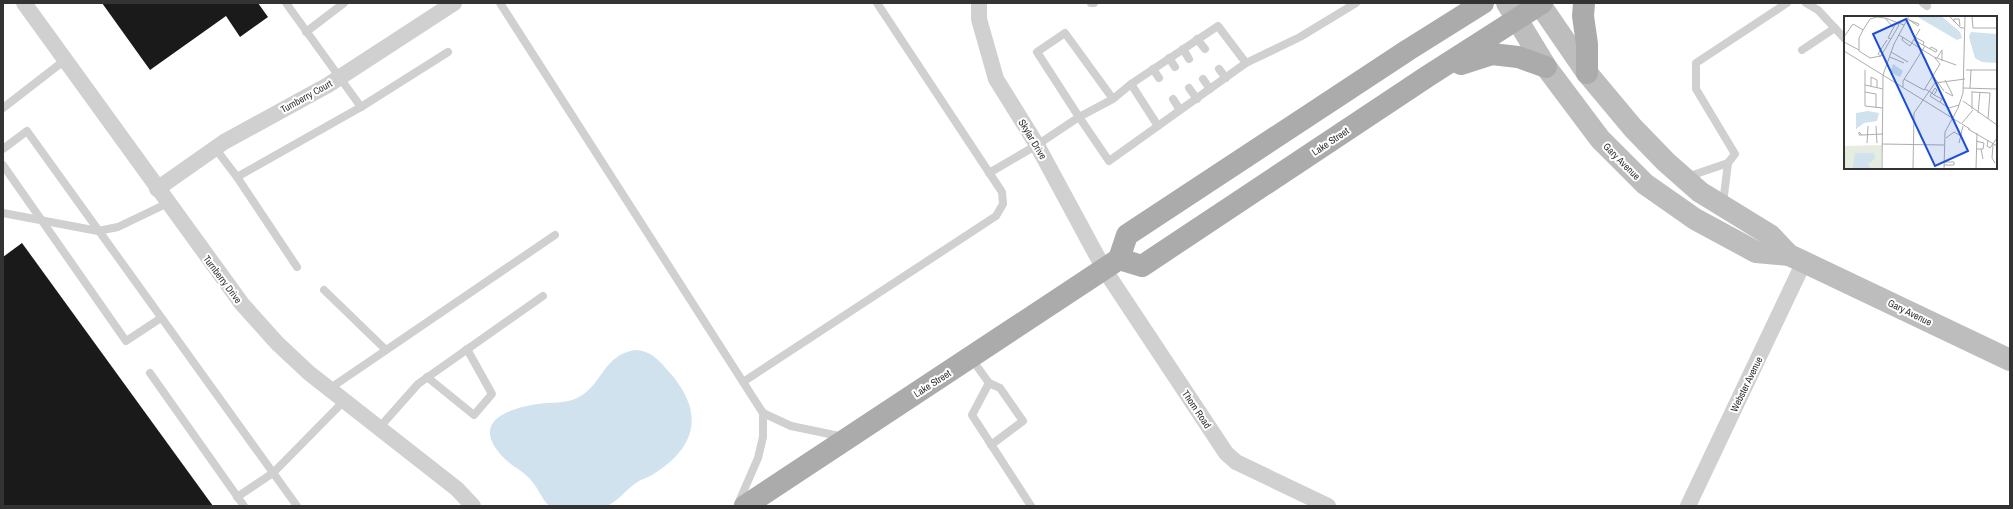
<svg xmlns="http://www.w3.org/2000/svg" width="2013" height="509" viewBox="0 0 2013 509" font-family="'Archivo Narrow',sans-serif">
	<rect width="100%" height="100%" fill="#fff"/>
	<path fill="#cfe2ee" d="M635,350C653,351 660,362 671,374C705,414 696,448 652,475C647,478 641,479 636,483C627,489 617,502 607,506C601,508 559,506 549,506C541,498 538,487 530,479C522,470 510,465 502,456C471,422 506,409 537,404C550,402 567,404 579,397C603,384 603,355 635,350Z"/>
	<g fill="#1a1a1a">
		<polygon points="102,3 258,3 268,17 240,37 226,16 150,70"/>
		<polygon points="22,243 213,506 3,506 3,257"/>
	</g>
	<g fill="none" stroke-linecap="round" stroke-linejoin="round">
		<g stroke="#d0d0d0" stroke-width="8">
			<polyline points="500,3 763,413 763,437 758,458 738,504"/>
			<polyline points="1091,3 1094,3"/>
			<polyline points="1806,3 1818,10 1845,39"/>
			<polyline points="1923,3 1927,6"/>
			<polyline points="306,32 344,3"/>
			<polyline points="1197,39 1205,49"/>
			<polyline points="1183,49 1189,59"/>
			<polyline points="1802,50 1835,28"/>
			<polyline points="1169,58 1175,67"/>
			<polyline points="1153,69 1159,78"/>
			<polyline points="1219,69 1226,78"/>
			<polyline points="1203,79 1210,89"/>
			<polyline points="1131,84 1158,126"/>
			<polyline points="1189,88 1197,99"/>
			<polyline points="1113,99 1079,117 1037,52 1065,33 1113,99 1131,84 1218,26 1246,63"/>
			<polyline points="1173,99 1180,110"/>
			<polyline points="361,107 448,52"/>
			<polyline points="3,108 65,60"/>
			<polyline points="215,148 237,177 361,107 286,3"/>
			<polyline points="3,149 27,131 297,506"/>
			<polyline points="3,165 126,341 161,318"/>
			<polyline points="989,173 1037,145 1079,117 1109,161 1246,63 1300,37 1356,3"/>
			<polyline points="237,177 297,267"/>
			<polyline points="1687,177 1728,163 1735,154 1696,89 1696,63 1787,3"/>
			<polyline points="1723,203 1728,163"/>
			<polyline points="3,213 98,231 118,227 168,203"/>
			<polyline points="324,290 386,350"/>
			<polyline points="971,358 989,383 972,415 1031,506"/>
			<polyline points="150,373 244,506"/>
			<polyline points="427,377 474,415 492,394 467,349"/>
			<polyline points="743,382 996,216 1003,204 1002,192 877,3"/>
			<polyline points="989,383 1000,388 1023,421 991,445"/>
			<polyline points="329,389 555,235"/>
			<polyline points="763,413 791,426 844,437"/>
			<polyline points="379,428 418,384 543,296"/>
			<polyline points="237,497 273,473 344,401"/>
		</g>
		<g stroke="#d0d0d0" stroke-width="16">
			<polyline points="24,3 242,304 277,343 309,373 457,489 473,506"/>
			<polyline points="979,3 979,19 996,79 1037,145 1104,269 1226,453 1236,462 1328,506"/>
			<polyline points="157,189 224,142 328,85 454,3"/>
			<polyline points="1688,506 1804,262"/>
		</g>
		<g stroke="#bdbdbd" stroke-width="22">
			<polyline points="1507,3 1546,67 1600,139 1645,184 1695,219 1756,252 1789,255 1804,262 2010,360"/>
			<polyline points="1539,3 1587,73 1633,128 1666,162 1700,192 1770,235 1789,255"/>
		</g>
		<g stroke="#ababab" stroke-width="22">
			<polyline points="1584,3 1583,16 1587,44 1587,73"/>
			<polyline points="1461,64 1492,54 1518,57 1546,67"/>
			<polyline points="1119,259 1142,266 1428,76 1542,3"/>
			<polyline points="745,506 1104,269 1119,259 1127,235 1408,50 1483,3"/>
		</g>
	</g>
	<g text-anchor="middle" stroke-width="4" stroke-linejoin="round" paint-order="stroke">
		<g font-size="10" fill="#333" stroke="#fff">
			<text transform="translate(306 96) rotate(-29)" y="4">Turnberry Court</text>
			<text transform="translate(1033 139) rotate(59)" y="4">Skylar Drive</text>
			<text transform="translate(1330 141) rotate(-34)" y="4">Lake Street</text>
			<text transform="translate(1622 161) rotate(45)" y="4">Gary Avenue</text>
			<text transform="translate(223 279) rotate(53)" y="4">Turnberry Drive</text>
			<text transform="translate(1910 312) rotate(26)" y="4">Gary Avenue</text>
			<text transform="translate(932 383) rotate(-33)" y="4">Lake Street</text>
			<text transform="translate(1746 384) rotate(-64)" y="4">Webster Avenue</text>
			<text transform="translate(1197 409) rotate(56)" y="4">Thorn Road</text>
		</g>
	</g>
	<g transform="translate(1844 16)">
		<rect width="153" height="153" fill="#fff"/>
		<path d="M38,129L37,153H0V130Z" fill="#e6ecdf"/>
		<path d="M72,0H97L116,16L118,22L113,24ZM127,16L153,18V47L138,46L131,42L125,21ZM49,48L59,55L56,61L46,56ZM24,95L35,97L33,105L20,107L12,113V97ZM11,137H30L31,143L24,148L27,153H5L9,152Z" fill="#cfe2ee"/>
		<path fill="none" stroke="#adadad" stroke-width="1" d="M105,0L117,12H120M128,0L129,12H153M41,2L60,9M64,3L74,10L75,8L65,4M110,6V3H115L116,10M19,14L26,3L33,1L41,2L49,11M55,19L90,41L112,49M0,21L9,8L19,14L15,22V35L26,42L37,40L55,9L52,7L44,22L47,23M59,21L58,24L66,30L76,13M0,23V26L15,34M70,24L79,29L80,26L71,21M79,29L81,30L86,33L92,36L93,34L87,31L86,33M0,35L126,113M47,36L64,46M37,40L34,38L43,24M46,41L60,47M93,42L98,34V45M21,54V90L39,92M122,54H153M89,60L100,75M60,63L80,74L96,48L91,42M21,69L39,73M27,70V61L33,64V71M59,71V65L81,30M119,72L153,73M126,72L127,54M81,73L88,77L86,80L105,92L115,89M21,76L32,78V92M101,76L109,80L101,64M128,76L146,77L144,103M90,79L88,77L91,72L93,74L90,79L98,83L96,86M119,85L153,109M128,93V75M134,97L136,76M118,107L129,94M32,110L33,127M124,113L153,130M18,119H15V116L18,119L39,118M102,122L110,116L117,120M144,124L143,130L146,132L153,122M132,125L140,127L139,133H137M23,127L24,110M115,127L119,110M38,128L100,129M149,129L148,142L151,147M132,133H137L139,143M100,149H110V146H100M38,153L39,59L50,28L65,0M69,153L70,97L91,67L121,63M100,153L101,116L114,92L119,77L121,0M132,153L133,117"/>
		<path fill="#1d4ed8" fill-opacity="0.15" stroke="#1d4ed8" stroke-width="2" d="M62,3L124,135L91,150L29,18Z"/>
		<rect width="153" height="153" fill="none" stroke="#333" stroke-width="2"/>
	</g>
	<rect width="2013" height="509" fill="none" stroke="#333333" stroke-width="8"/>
</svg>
